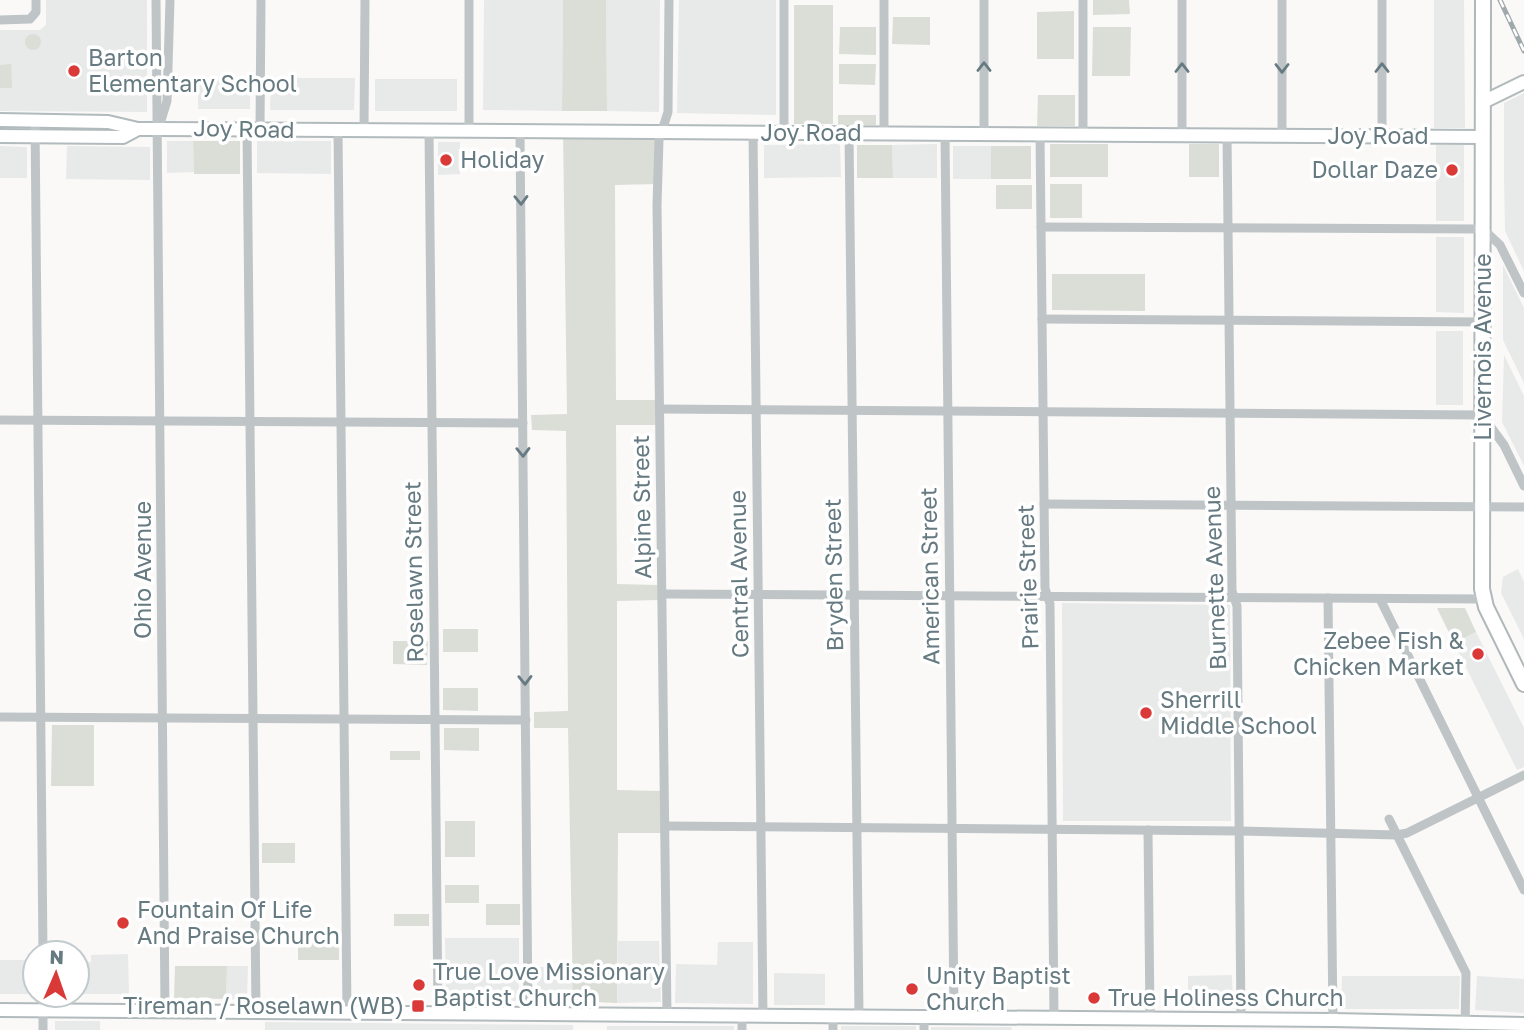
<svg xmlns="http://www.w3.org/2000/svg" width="1524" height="1030" viewBox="0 0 1524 1030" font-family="'Golos Text',sans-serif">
	<rect width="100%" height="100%" fill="#faf9f8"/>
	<g fill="#e8e9e9">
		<polygon points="46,0 147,0 147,112 0,111 0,30 40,30 46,25"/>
		<polygon points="484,0 563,0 562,111 483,110"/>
		<polygon points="606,0 660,0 659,112 607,111"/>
		<polygon points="679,0 776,0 776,115 677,113"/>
		<polygon points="1434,0 1464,0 1465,128 1434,128"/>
		<polygon points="250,78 250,109 198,109 198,79"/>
		<polygon points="271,78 355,78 354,110 270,110"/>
		<rect x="375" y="79" width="82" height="32"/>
		<polygon points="1524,93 1524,271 1505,231 1504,179 1504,103"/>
		<polygon points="167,141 193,141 194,172 167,173"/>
		<polygon points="257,141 331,141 331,174 257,173"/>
		<polygon points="438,142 460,142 460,174 438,175"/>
		<polygon points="840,144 841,177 764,178 764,145"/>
		<polygon points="937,144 937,178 893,178 892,145"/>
		<rect x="1436" y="145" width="28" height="76"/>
		<polygon points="0,146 27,147 27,178 0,178"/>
		<polygon points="67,146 150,147 150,180 66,179"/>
		<rect x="953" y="146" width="38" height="33"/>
		<polygon points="1436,237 1464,237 1464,313 1436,312"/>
		<polygon points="1503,265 1524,308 1524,383 1503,340"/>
		<rect x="1436" y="331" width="27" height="74"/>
		<polygon points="1504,355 1524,396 1524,466 1502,422"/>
		<polygon points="1518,569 1524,582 1524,639 1501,593 1503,577"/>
		<polygon points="1062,603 1230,605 1231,821 1063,821"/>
		<polygon points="1476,632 1524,728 1524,767 1517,770 1454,643"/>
		<polygon points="445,938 519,938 519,1001 446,1001"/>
		<polygon points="618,941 659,941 661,1002 617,1003"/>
		<polygon points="718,942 753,942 753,1004 675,1003 676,964 717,965"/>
		<polygon points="128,954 129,994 77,994 77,962 91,962 91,955"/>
		<rect x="0" y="960" width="34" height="34"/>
		<polygon points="227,966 248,966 247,999 226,999"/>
		<rect x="537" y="967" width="36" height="34"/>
		<polygon points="774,973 825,974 825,1005 774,1005"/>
		<polygon points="1232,975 1233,1008 1188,1008 1188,976"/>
		<polygon points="1342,976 1460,976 1459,1009 1341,1009"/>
		<polygon points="1477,976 1524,979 1524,1013 1475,1010"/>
		<rect x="55" y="1021" width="45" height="9"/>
		<polygon points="265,1022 573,1025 573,1030 265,1030"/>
		<rect x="607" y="1026" width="127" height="4"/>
		<rect x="841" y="1026" width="75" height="4"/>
		<polygon points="931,1027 1011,1027 1012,1030 931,1030"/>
	</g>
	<g fill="#dbded7">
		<polygon points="563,0 606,0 607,111 562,111"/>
		<polygon points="1093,0 1129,0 1130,14 1093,15"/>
		<rect x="794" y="5" width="39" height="119"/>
		<polygon points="1074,11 1074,59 1037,59 1037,12"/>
		<polygon points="893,17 930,17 930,45 892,44"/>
		<polygon points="840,27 876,27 876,55 839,54"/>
		<polygon points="1093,27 1131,27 1130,76 1092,76"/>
		<circle cx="33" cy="42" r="8"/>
		<polygon points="11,64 12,88 0,88 0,65"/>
		<polygon points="839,64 876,64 875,85 839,84"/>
		<polygon points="1038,95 1075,95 1075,126 1037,126"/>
		<rect x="838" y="115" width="38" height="10"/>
		<polygon points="563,132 658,133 659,184 615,185 616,400 657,400 657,425 616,425 617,584 658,585 659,600 617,601 617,790 661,791 661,833 618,833 617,1003 573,1001 568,728 534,728 534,712 568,711 566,431 532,430 531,415 567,414"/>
		<polygon points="193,141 240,141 240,174 194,174"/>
		<rect x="1050" y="144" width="58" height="33"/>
		<rect x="1189" y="144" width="30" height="33"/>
		<polygon points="857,145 892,145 893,178 857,178"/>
		<rect x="991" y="146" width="40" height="33"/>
		<rect x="1050" y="184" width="32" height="34"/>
		<rect x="996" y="185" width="36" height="24"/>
		<polygon points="1052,274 1145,274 1145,311 1052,310"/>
		<polygon points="1437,608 1465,608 1476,632 1454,643"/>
		<rect x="443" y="629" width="35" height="23"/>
		<polygon points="393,641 428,641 427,665 393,664"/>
		<polygon points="443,688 478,688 478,711 443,710"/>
		<polygon points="52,725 94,725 94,786 51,786"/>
		<polygon points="444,728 479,728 479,751 444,750"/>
		<rect x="390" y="751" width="30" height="9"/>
		<rect x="445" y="821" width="30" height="36"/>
		<rect x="262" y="843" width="33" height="20"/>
		<rect x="445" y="885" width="34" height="18"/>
		<rect x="486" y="904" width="34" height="21"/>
		<rect x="394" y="914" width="35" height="12"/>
		<rect x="298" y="937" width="41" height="23"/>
		<polygon points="175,966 227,966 226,999 174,998"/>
	</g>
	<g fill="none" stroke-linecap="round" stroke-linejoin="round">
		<g stroke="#b1babc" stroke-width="16">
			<g id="secondary">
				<polyline points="1483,102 1524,82"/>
				<polyline points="0,120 108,122 138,129"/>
				<polyline points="0,136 123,137 138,129 159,129 1483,137"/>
				<polyline points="0,1010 1333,1020 1524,1024"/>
			</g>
		</g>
		<g stroke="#b1b8ba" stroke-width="18">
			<polyline id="primary" points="1483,0 1482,589 1486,607 1524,684"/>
		</g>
		<g stroke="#bfc5c7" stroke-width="9">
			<polyline points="156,0 165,1011"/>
			<polyline points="0,20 30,19 36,12 36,0"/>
			<polyline points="35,121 43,953"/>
			<polyline points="159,127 167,101 170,0"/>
			<polyline points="247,130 256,1012"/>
			<polyline points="260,130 261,0"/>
			<polyline points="338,130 347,1012"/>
			<polyline points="364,130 365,0"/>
			<polyline points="429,131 438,1013"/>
			<polyline points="469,131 469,0"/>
			<polyline points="520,132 528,1013"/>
			<polyline points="753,133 763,1015"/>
			<polyline points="784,133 784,0"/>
			<polyline points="849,133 859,1016"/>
			<polyline points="884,134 884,0"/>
			<polyline points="945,134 954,1017"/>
			<polyline points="984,134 984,0"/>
			<polyline points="1040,135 1045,588 1050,604 1054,1018"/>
			<polyline points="1083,135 1083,0"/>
			<polyline points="1182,135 1182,0"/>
			<polyline points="1227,135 1232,591 1237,606 1241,1019"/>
			<polyline points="1282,136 1282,0"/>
			<polyline points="1382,136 1382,0"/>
			<polyline points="1041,227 1483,229 1500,245 1524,293"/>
			<polyline points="1042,319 1483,322"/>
			<polyline points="660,409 1482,415 1504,445 1524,486"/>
			<polyline points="0,420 523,423"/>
			<polyline points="1044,504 1524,507"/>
			<polyline points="663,594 1483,599"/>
			<polyline points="1328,598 1333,1020"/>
			<polyline points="1380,599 1524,890"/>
			<polyline points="0,717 526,720"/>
			<polyline points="1389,819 1466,973 1465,1030"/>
			<polyline points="665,826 1239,831 1397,835 1407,833 1524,775"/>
			<polyline points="1148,830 1150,1018"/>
			<polyline points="43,995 43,1030"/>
			<polyline points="667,1015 657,205 659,140 668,112 669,0"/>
			<polyline points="742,1015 742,1030"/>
			<polyline points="833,1016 833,1030"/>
			<polyline points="924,1016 924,1030"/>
		</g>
		<use href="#secondary" stroke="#fff" stroke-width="12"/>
		<use href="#primary" stroke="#fff" stroke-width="14"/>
		<g stroke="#9fa9ac" stroke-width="5">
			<polyline id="rail" points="1500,0 1524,51"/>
		</g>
		<use href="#rail" stroke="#fff" stroke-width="2.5" stroke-dasharray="8" stroke-linecap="butt"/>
	</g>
	<defs><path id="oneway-chevron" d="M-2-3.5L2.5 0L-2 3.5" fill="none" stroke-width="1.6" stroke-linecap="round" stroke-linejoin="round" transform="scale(1.75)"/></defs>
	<g stroke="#667a81">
		<use href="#oneway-chevron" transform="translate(984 67) rotate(-90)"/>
		<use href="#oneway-chevron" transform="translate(1182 68) rotate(-90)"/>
		<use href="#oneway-chevron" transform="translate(1282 68) rotate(90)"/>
		<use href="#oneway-chevron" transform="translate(1382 68) rotate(-90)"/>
		<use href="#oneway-chevron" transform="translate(521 200) rotate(89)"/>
		<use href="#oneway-chevron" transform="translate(523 452) rotate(89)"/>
		<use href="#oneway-chevron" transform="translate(525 680) rotate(89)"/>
	</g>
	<g fill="#da3a37" stroke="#fff" stroke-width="2.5">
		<circle cx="74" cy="71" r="7"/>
		<circle cx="446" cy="160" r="7"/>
		<circle cx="1452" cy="170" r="7"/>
		<circle cx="1478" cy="654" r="7"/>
		<circle cx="1146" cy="713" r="7"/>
		<circle cx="123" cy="923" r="7"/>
		<circle cx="419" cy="985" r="7"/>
		<circle cx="912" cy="989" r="7"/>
		<circle cx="1094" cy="998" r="7"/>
		<rect x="411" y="999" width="14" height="14" rx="3.5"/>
	</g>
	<g text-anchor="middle" stroke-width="7" stroke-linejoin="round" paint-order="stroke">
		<g font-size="23" fill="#667a81" stroke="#fff" text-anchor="start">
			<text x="88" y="66">Barton<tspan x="88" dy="26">Elementary School</tspan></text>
			<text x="460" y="168">Holiday</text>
			<text x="1438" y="178" text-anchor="end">Dollar Daze</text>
			<text x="1464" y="649" text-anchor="end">Zebee Fish &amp;<tspan x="1464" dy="26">Chicken Market</tspan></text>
			<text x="1160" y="708">Sherrill<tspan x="1160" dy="26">Middle School</tspan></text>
			<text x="137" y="918">Fountain Of Life<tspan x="137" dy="26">And Praise Church</tspan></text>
			<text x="433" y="980">True Love Missionary<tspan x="433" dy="26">Baptist Church</tspan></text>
			<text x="926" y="984">Unity Baptist<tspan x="926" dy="26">Church</tspan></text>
			<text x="1108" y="1006">True Holiness Church</text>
			<text x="404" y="1014" text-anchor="end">Tireman / Roselawn (WB)</text>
		</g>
		<g font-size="23" fill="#667a81" stroke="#fff">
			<text transform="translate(244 129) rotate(1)" y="8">Joy Road</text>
			<text x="811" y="141">Joy Road</text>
			<text x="1378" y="144">Joy Road</text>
			<text transform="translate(1483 347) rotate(-90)" y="8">Livernois Avenue</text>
			<text transform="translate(642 507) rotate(-91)" y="8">Alpine Street</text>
			<text transform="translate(143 570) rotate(-90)" y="8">Ohio Avenue</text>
			<text transform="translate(414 572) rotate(-91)" y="8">Roselawn Street</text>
			<text transform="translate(739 574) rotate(-91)" y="8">Central Avenue</text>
			<text transform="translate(834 575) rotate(-91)" y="8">Bryden Street</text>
			<text transform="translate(930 576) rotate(-91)" y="8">American Street</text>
			<text transform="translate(1028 577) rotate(-92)" y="8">Prairie Street</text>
			<text transform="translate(1215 578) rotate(-92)" y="8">Burnette Avenue</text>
		</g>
	</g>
	<g transform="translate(56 974) rotate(2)"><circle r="33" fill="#ffffff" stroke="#c2cacd" stroke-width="2"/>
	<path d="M0-5L12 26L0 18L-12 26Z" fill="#da3a37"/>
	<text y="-10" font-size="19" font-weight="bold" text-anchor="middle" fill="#667a81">N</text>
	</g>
</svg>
